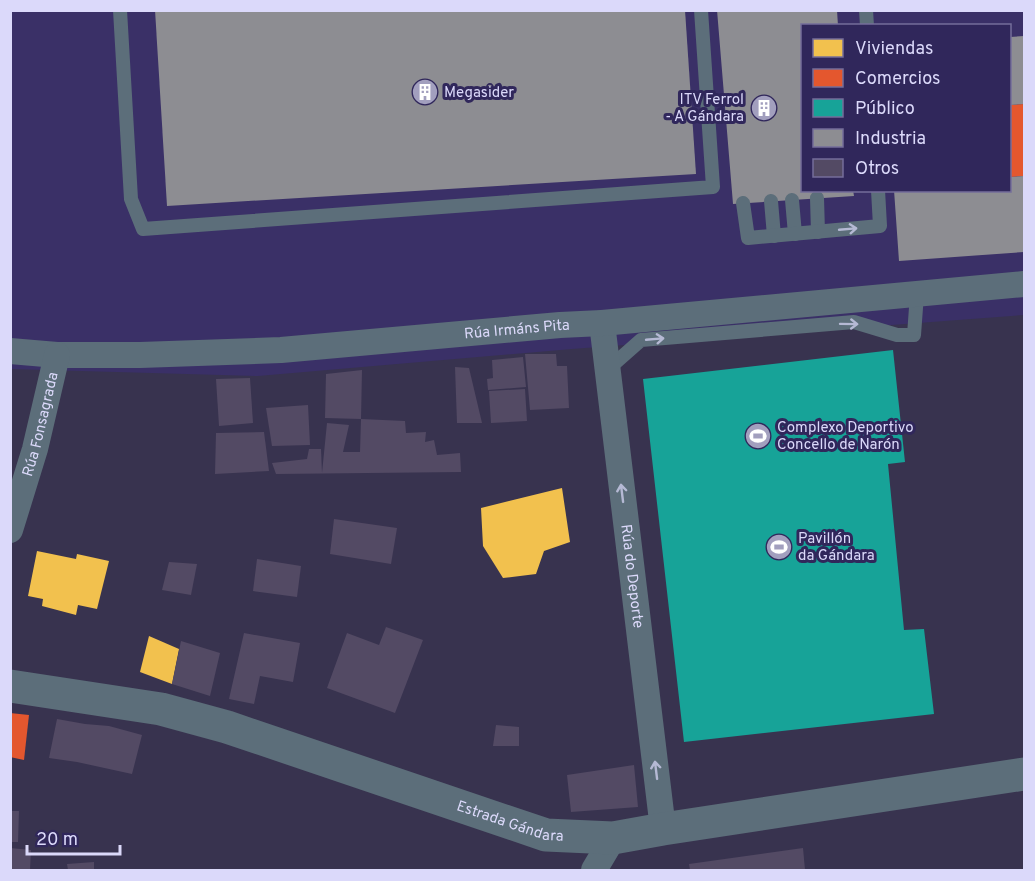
<svg xmlns="http://www.w3.org/2000/svg" width="1035" height="881" viewBox="0 0 1035 881" font-family="Overpass,sans-serif">
	<rect width="100%" height="100%" fill="#38334f"/>
	<path fill="#3a3067" fill-rule="evenodd" d="M11,11H1024V315L572,349L258,376L11,369ZM802,26H1010V190H802Z"/>
	<g fill="#f2c14e">
		<polygon points="562,488 570,542 544,551 536,574 503,578 483,546 481,508"/>
		<polygon points="37,551 76,559 77,554 109,561 97,609 78,605 76,615 42,606 43,599 28,596"/>
		<polygon points="149,636 179,649 172,684 140,672"/>
	</g>
	<g fill="#e4572e">
		<polygon points="1024,104 1024,176 1010,177 1010,105"/>
		<polygon points="10,713 29,715 24,760 10,757"/>
	</g>
	<polygon fill="#17a398" points="893,350 905,462 888,464 904,630 924,629 934,714 684,742 643,379"/>
	<g fill="#8d8d92">
		<polygon points="155,10 685,10 696,174 167,206"/>
		<polygon points="717,10 837,10 838,26 802,26 802,190 853,190 854,196 733,204"/>
		<polygon points="1024,36 1024,104 1010,105 1010,37"/>
		<polygon points="1024,176 1024,252 899,261 894,190 1010,190 1010,177"/>
	</g>
	<g fill="#534a64">
		<polygon points="525,354 556,354 557,366 567,366 569,408 530,410"/>
		<polygon points="523,357 526,387 488,390 487,379 493,378 492,360"/>
		<polygon points="455,367 469,368 482,423 457,423"/>
		<polygon points="362,370 361,419 325,418 326,374"/>
		<polygon points="250,378 253,423 219,426 216,379"/>
		<polygon points="525,389 527,421 491,423 489,391"/>
		<polygon points="308,405 310,445 272,446 266,408"/>
		<polygon points="361,419 405,421 406,433 426,432 425,442 434,440 437,455 460,453 461,472 276,474 272,463 307,459 309,449 321,449 322,473 327,423 349,425 343,452 360,452"/>
		<polygon points="264,432 269,471 215,474 216,433"/>
		<polygon points="334,519 397,528 391,564 330,554"/>
		<polygon points="257,559 301,566 297,597 253,591"/>
		<polygon points="169,562 197,564 191,595 162,590"/>
		<polygon points="386,627 423,640 395,713 327,688 347,633 379,645"/>
		<polygon points="244,633 300,643 293,682 260,676 254,704 229,699"/>
		<polygon points="181,641 220,653 210,696 172,684"/>
		<polygon points="57,719 85,724 109,726 142,735 132,774 77,762 49,758"/>
		<polygon points="496,725 519,727 519,746 493,746"/>
		<polygon points="634,765 638,807 571,812 567,775"/>
		<polygon points="10,811 19,811 18,842 10,842"/>
		<polygon points="10,848 31,850 30,870 10,870"/>
		<polygon points="803,848 805,870 690,870 689,864"/>
		<polygon points="94,862 94,870 68,870 67,864"/>
	</g>
	<g fill="none" stroke-linecap="round" stroke-linejoin="round">
		<g stroke="#5c6e7a" stroke-width="14">
			<polyline points="120,10 131,199 143,229 713,187 701,10"/>
			<polyline points="866,10 867,26"/>
			<polyline points="817,198 818,232"/>
			<polyline points="792,200 795,234"/>
			<polyline points="771,201 774,236"/>
			<polyline points="743,203 748,238 880,226 878,190"/>
			<polyline points="607,370 641,340 854,322 897,335 914,335 917,294"/>
		</g>
		<g stroke="#5c6e7a" stroke-width="26">
			<path id="s1" d="M602,323L663,829"/>
			<path id="s2" d="M10,351L57,355H140L281,350L560,325L602,323L1024,284"/>
			<path id="s3" d="M10,530L35,449L57,355"/>
			<polyline points="594,870 613,838"/>
		</g>
		<path stroke="#5c6e7a" stroke-width="33" id="s4" d="M10,686L161,709L227,727L546,835L613,838L663,829L1024,774"/>
	</g>
	<defs><path id="oneway-shaft" d="M-6 0H5M1.5-3L5.5 0L1.5 3" fill="none" stroke-width="1.6" stroke-linecap="round" stroke-linejoin="round" transform="scale(1.5)"/></defs>
	<g stroke="#b5b9d4">
		<use href="#oneway-shaft" transform="translate(848 229) rotate(-5)"/>
		<use href="#oneway-shaft" transform="translate(849 324) rotate(1)"/>
		<use href="#oneway-shaft" transform="translate(655 339) rotate(-5)"/>
		<use href="#oneway-shaft" transform="translate(622 493) rotate(-97)"/>
		<use href="#oneway-shaft" transform="translate(656 770) rotate(-97)"/>
	</g>
	<defs>
		<g id="building-disc" transform="scale(1.35)"><circle r="9.5" fill="#a29fbe" stroke="#30275b"/><path d="M-4-6H4V6H1V3H-1V6H-4ZM-2.5-4.3h1.7v1.8h-1.7ZM.8-4.3h1.7v1.8H.8ZM-2.5-1h1.7V.8h-1.7ZM.8-1h1.7V.8H.8Z" fill="#fff"/></g>
		<g id="stadium-disc" transform="scale(1.35)"><circle r="9.5" fill="#a29fbe" stroke="#30275b"/><path d="M0-5a6.5 5 0 1 0 0 10a6.5 5 0 1 0 0-10ZM-3.5-1.8h7v3.6h-7Z" fill="#fff"/></g>
	</defs>
	<g fill-rule="evenodd">
		<use href="#building-disc" x="425" y="92"/>
		<use href="#building-disc" x="764" y="108"/>
		<use href="#stadium-disc" x="758" y="436"/>
		<use href="#stadium-disc" x="779" y="547"/>
	</g>
	<g text-anchor="middle" stroke-width="6" stroke-linejoin="round" paint-order="stroke">
		<g font-size="15" fill="#dbd9fa" stroke="#30275b" text-anchor="start">
			<text x="444" y="97">Megasider</text>
			<text x="744" y="104" text-anchor="end">ITV Ferrol<tspan x="744" dy="17">- A Gándara</tspan></text>
			<text x="777" y="432">Complexo Deportivo<tspan x="777" dy="17">Concello de Narón</tspan></text>
			<text x="798" y="543">Pavillón<tspan x="798" dy="17">da Gándara</tspan></text>
		</g>
		<g font-size="15" fill="#dbd9fa" stroke="#30275b">
			<text dy="5" stroke="none"><textPath href="#s2" startOffset="508">Rúa Irmáns Pita</textPath></text>
			<text dy="5" stroke="none"><textPath href="#s3" startOffset="110">Rúa Fonsagrada</textPath></text>
			<text dy="5" stroke="none"><textPath href="#s1" startOffset="255">Rúa do Deporte</textPath></text>
			<text dy="5" stroke="none"><textPath href="#s4" startOffset="520">Estrada Gándara</textPath></text>
		</g>
	</g>
	<rect width="1035" height="881" fill="none" stroke="#dbd9fa" stroke-width="24"/>
	<rect x="801" y="24" width="210" height="168" fill="#30275b" stroke="#746e9b" stroke-width="1.5"/>
	<rect x="813" y="39" width="30" height="18" fill="#f2c14e" stroke="#746e9b" stroke-width="1.5"/>
	<text x="855" y="54" font-size="18" fill="#dbd9fa">Viviendas</text>
	<rect x="813" y="69" width="30" height="18" fill="#e4572e" stroke="#746e9b" stroke-width="1.5"/>
	<text x="855" y="84" font-size="18" fill="#dbd9fa">Comercios</text>
	<rect x="813" y="99" width="30" height="18" fill="#17a398" stroke="#746e9b" stroke-width="1.5"/>
	<text x="855" y="114" font-size="18" fill="#dbd9fa">Público</text>
	<rect x="813" y="129" width="30" height="18" fill="#8d8d92" stroke="#746e9b" stroke-width="1.5"/>
	<text x="855" y="144" font-size="18" fill="#dbd9fa">Industria</text>
	<rect x="813" y="159" width="30" height="18" fill="#534a64" stroke="#746e9b" stroke-width="1.5"/>
	<text x="855" y="174" font-size="18" fill="#dbd9fa">Otros</text>
	<path d="M27 845v9h93v-9" fill="none" stroke="#dbd9fa" stroke-width="3"/>
	<text x="36" y="845" font-size="18" fill="#dbd9fa" stroke="#30275b" stroke-width="4.5" paint-order="stroke">20 m</text>
</svg>
